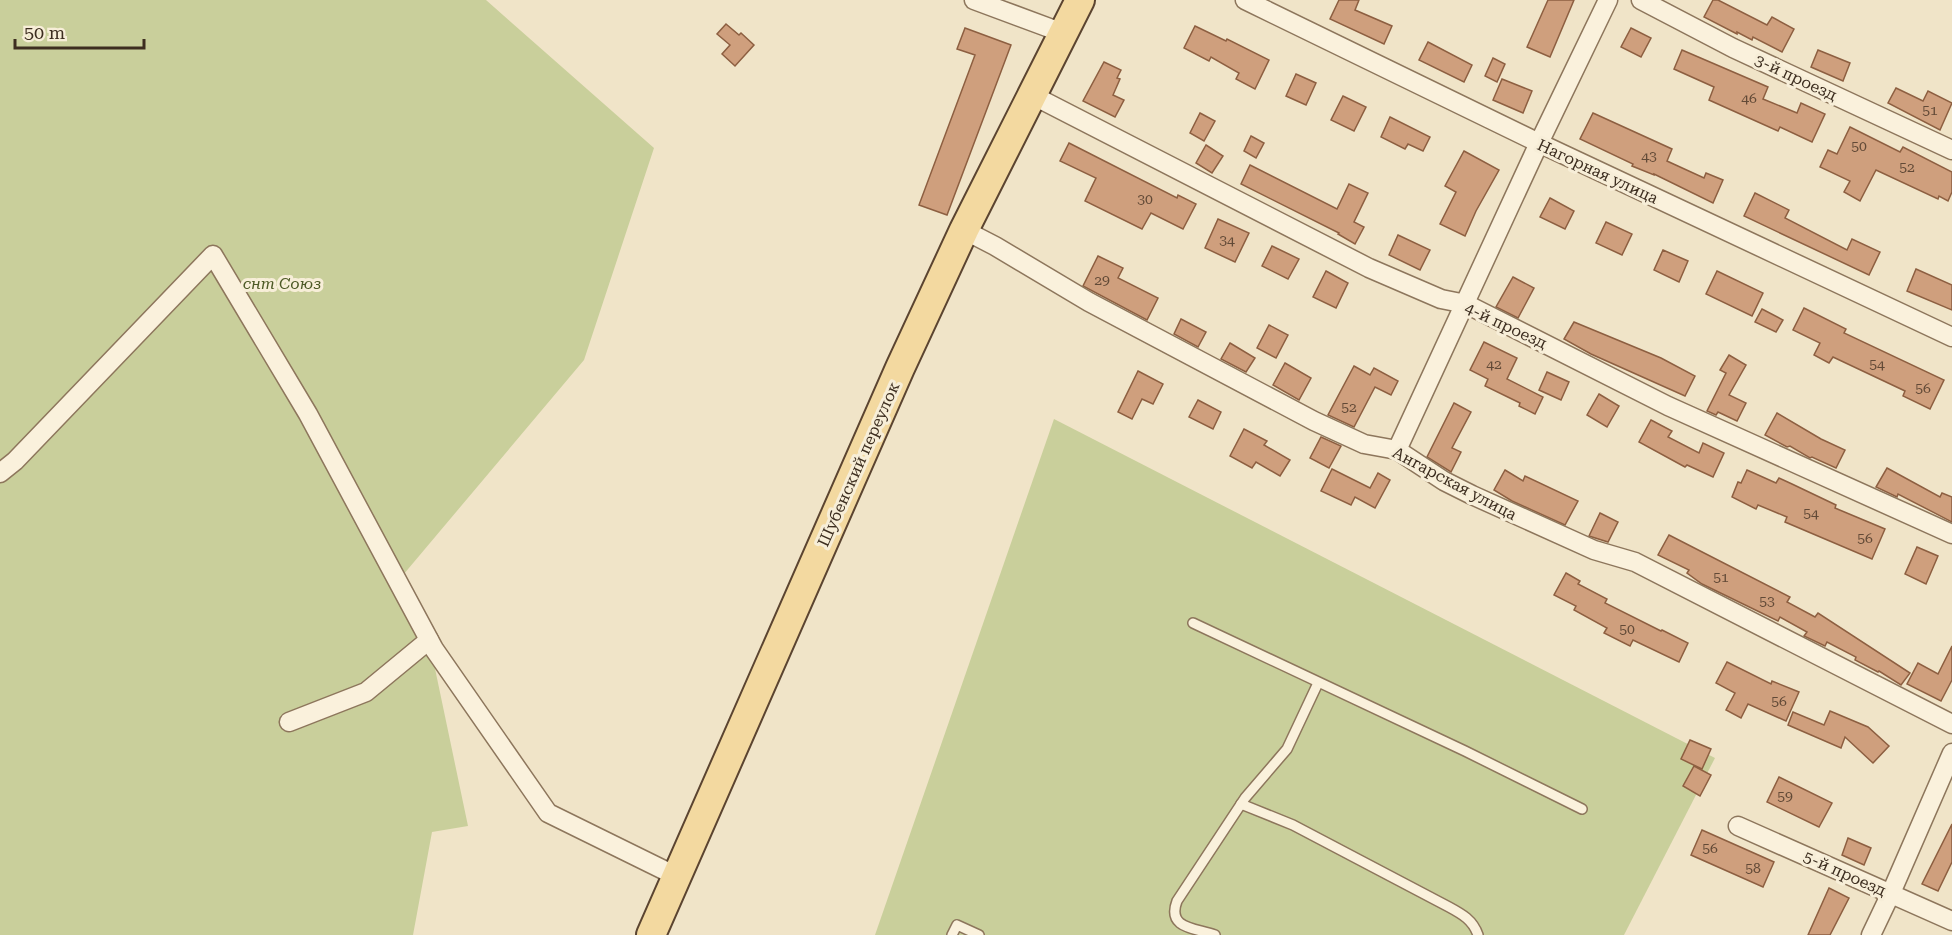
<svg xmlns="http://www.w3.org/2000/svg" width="1952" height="935" viewBox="0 0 1952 935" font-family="'Roboto Serif',serif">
	<rect width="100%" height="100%" fill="#f0e4c8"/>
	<g fill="#c9cf9b">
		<polygon points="0,0 486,0 654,148 584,360 398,581 429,640 468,826 432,832 413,935 0,935"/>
		<polygon points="1054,419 1715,758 1624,935 875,935"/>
	</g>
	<g fill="#cf9f7d" stroke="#8d5f41" stroke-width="1.5">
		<polygon points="1339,0 1359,0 1355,10 1392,26 1384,44 1330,19"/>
		<polygon points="1548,0 1574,0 1550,57 1527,47"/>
		<polygon points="1713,0 1718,0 1767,25 1772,17 1794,29 1782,52 1753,37 1752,40 1737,32 1737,34 1704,17"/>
		<polygon points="726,24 739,35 741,33 754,45 735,66 722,54 730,45 717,34"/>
		<polygon points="1195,26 1226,41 1227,39 1269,60 1255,89 1236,79 1239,73 1211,57 1209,61 1184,48"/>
		<polygon points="965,28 1011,45 947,215 919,205 975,55 957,49"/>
		<polygon points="1631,28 1651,38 1641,57 1621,47"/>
		<polygon points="1428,42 1472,65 1464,82 1419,60"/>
		<polygon points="1682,50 1768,87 1763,99 1797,113 1801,103 1825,114 1812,142 1780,127 1778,131 1709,100 1714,87 1674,69"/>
		<polygon points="1818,50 1850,63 1843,81 1811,67"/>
		<polygon points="1493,58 1505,64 1497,82 1485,76"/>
		<polygon points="1104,62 1121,70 1117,78 1120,79 1113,95 1124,100 1115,117 1083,101"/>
		<polygon points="1296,74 1316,83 1306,105 1286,96"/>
		<polygon points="1502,79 1532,91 1523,113 1493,100"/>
		<polygon points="1896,88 1923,101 1928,91 1952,103 1940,130 1888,103"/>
		<polygon points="1343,96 1366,107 1354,131 1331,120"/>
		<polygon points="1200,113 1215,121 1204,141 1190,133"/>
		<polygon points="1593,113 1672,149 1667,161 1704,178 1706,173 1723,180 1713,203 1654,174 1654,175 1632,166 1633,164 1580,139"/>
		<polygon points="1390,117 1430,137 1423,151 1408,144 1405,149 1381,137"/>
		<polygon points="1850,127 1900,152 1903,147 1952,172 1952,192 1948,201 1939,196 1938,199 1876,170 1860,201 1844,192 1850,181 1820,167 1828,150 1837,154"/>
		<polygon points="1251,136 1264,143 1256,158 1244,151"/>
		<polygon points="1069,143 1177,198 1178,195 1196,204 1183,229 1151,213 1142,229 1085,201 1096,178 1060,161"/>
		<polygon points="1206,145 1223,156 1212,173 1196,163"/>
		<polygon points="1464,151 1499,170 1476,211 1465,236 1440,224 1456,192 1445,186"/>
		<polygon points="1250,165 1337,209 1349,184 1368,193 1354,222 1364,227 1355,244 1338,234 1339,233 1241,184"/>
		<polygon points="1755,193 1789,210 1785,218 1847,250 1852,239 1880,252 1869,275 1744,216"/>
		<polygon points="1550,198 1574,211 1565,229 1540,217"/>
		<polygon points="1218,219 1249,233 1235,262 1205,248"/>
		<polygon points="1606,222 1632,234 1622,255 1596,243"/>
		<polygon points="1398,235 1430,250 1420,270 1389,255"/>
		<polygon points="1272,246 1299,259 1288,279 1262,266"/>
		<polygon points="1663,250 1688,261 1679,282 1654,270"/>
		<polygon points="1098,256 1123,268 1118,278 1158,298 1147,320 1083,286"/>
		<polygon points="1916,269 1952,285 1952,310 1907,291"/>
		<polygon points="1326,271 1348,283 1336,308 1313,297"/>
		<polygon points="1717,271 1763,293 1752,316 1706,294"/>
		<polygon points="1513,277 1534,288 1518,318 1496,307"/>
		<polygon points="1804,308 1846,329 1844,333 1944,380 1930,409 1903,396 1905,391 1833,357 1829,363 1814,355 1820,343 1793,330"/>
		<polygon points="1762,309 1783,320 1776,332 1755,322"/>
		<polygon points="1181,319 1206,332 1198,347 1174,334"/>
		<polygon points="1574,322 1661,358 1695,376 1685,396 1591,354 1564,339"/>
		<polygon points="1269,325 1288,335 1276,358 1257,348"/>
		<polygon points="1484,342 1517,358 1507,379 1543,397 1535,414 1519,406 1520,403 1485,386 1488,379 1470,370"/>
		<polygon points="1230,343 1255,358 1246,372 1221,359"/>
		<polygon points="1729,355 1746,365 1729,395 1746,403 1737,421 1718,412 1716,415 1707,411 1726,373 1720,370"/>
		<polygon points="1285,363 1311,378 1299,400 1273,385"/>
		<polygon points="1354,366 1370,375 1374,368 1398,381 1391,395 1375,387 1354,427 1328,415"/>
		<polygon points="1138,371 1163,384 1153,404 1142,399 1132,419 1118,412"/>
		<polygon points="1547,372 1569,382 1561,400 1539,390"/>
		<polygon points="1599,394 1619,406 1607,427 1587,415"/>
		<polygon points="1198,400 1221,412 1213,429 1189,417"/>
		<polygon points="1454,403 1471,412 1452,448 1461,452 1451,472 1427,457"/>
		<polygon points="1777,413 1821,439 1845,450 1836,468 1812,457 1810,458 1790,446 1787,447 1765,435"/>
		<polygon points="1651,420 1672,431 1668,437 1699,453 1703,443 1724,453 1713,477 1687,465 1685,467 1639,442"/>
		<polygon points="1244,429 1267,441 1264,445 1290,460 1280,476 1256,462 1252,468 1230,456"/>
		<polygon points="1321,437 1341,446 1329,468 1310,458"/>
		<polygon points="1887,468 1940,497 1942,493 1952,497 1952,522 1898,494 1897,497 1876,487"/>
		<polygon points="1332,469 1370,488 1378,473 1390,480 1375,508 1355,497 1351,505 1321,491"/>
		<polygon points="1505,470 1523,481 1525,476 1578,501 1565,525 1512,501 1494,490"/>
		<polygon points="1747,470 1776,483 1779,478 1792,484 1836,505 1835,508 1885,529 1872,559 1785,522 1787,517 1758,505 1756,509 1732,497 1738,482 1741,483"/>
		<polygon points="1600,513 1618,522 1608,542 1589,536"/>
		<polygon points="1669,535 1790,597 1787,602 1815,617 1818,613 1910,673 1901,685 1879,671 1878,672 1855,660 1856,657 1827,642 1825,646 1804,636 1807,632 1780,617 1778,621 1702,584 1687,573 1689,570 1658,555"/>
		<polygon points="1917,547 1938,556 1926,584 1905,574"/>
		<polygon points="1566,573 1580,581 1578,584 1607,599 1605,603 1661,631 1662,630 1688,643 1679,662 1633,640 1630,646 1604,633 1607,628 1574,610 1576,606 1554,595"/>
		<polygon points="1952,646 1952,680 1941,701 1907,684 1918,663 1938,674"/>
		<polygon points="1727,662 1771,684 1772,681 1799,692 1786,721 1748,704 1741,718 1726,710 1735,693 1716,683"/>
		<polygon points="1830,711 1868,727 1889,746 1873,763 1845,737 1841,748 1788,725 1793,712 1824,725"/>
		<polygon points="1690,740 1711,749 1702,769 1681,759"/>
		<polygon points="1694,766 1711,775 1700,796 1683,786"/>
		<polygon points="1779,777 1832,803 1819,827 1767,802"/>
		<polygon points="1952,824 1952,862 1938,891 1922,884"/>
		<polygon points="1702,830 1774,862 1763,887 1691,855"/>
		<polygon points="1848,838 1871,848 1864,865 1842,855"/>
		<polygon points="1829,888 1849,898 1830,935 1808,935"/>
	</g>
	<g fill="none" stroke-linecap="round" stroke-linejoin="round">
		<g stroke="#8d765c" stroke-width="12">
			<g id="lane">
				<polyline points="1193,623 1465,751 1582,809"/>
				<path d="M1241,804L1293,825L1449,907C1462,914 1473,920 1478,935"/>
				<polyline points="952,935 957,925 979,935"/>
				<path d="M1215,935C1198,928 1166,930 1177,901L1245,798L1287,749L1318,683"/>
			</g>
		</g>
		<g stroke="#8d765c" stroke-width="21">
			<g id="street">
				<polyline points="974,0 1063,33"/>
				<polyline points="1245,0 1539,143 1952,337"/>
				<polyline points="1641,0 1733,48 1952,150"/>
				<polyline points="1032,95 1369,268 1441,299 1466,304 1668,406 1952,534"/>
				<polyline points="964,230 995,246 1089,302 1314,421 1364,444 1397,450 1444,481 1472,495 1594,550 1635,562 1952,724"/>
				<polyline points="1397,450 1539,143 1608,0"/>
				<polyline points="0,473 15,461 213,255 308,414 434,649 548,813 676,876"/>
				<polyline points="289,722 366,692 429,640"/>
				<polyline points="1738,826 1952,921"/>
				<polyline points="1871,935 1891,893 1952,753"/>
			</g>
		</g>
		<g stroke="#5b4430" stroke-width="32">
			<polyline id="primary" points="651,935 900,368 964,230 1080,0"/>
		</g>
		<use href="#lane" stroke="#faf1dc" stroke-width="9"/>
		<use href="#street" stroke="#faf1dc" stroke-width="18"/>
		<use href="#primary" stroke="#f3d9a0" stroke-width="28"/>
	</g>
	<g text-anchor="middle" stroke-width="6" stroke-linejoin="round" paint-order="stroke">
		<g font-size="14" fill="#624a37">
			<text x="1749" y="103">46</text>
			<text x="1930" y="115">51</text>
			<text x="1859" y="151">50</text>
			<text x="1649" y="161">43</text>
			<text x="1907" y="172">52</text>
			<text x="1145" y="204">30</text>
			<text x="1227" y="245">34</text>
			<text x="1102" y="285">29</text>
			<text x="1494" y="369">42</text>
			<text x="1877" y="369">54</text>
			<text x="1923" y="393">56</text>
			<text x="1349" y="412">52</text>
			<text x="1811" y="518">54</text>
			<text x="1865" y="543">56</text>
			<text x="1721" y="582">51</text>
			<text x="1767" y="606">53</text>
			<text x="1627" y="634">50</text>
			<text x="1779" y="706">56</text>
			<text x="1785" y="801">59</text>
			<text x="1710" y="853">56</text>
			<text x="1753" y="873">58</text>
		</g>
		<g font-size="16" fill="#3d2e20" stroke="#f7eed8">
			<text transform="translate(1796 77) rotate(25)" y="6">3-й проезд</text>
			<text transform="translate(1598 171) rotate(25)" y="6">Нагорная улица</text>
			<text transform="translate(1506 325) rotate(25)" y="6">4-й проезд</text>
			<text transform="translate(858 464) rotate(-66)" y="6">Шубенский переулок</text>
			<text transform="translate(1455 483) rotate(28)" y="6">Ангарская улица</text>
			<text transform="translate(1845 873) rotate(24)" y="6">5-й проезд</text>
		</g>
		<g font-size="16" font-style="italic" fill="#4d5a26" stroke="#f7eed8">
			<text x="282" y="289">снт Союз</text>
		</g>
	</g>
	<path d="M15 39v9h129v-9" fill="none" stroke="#3d2e20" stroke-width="3"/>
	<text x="24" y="39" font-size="18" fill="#3d2e20" stroke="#f7eed8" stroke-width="4.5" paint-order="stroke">50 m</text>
</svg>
